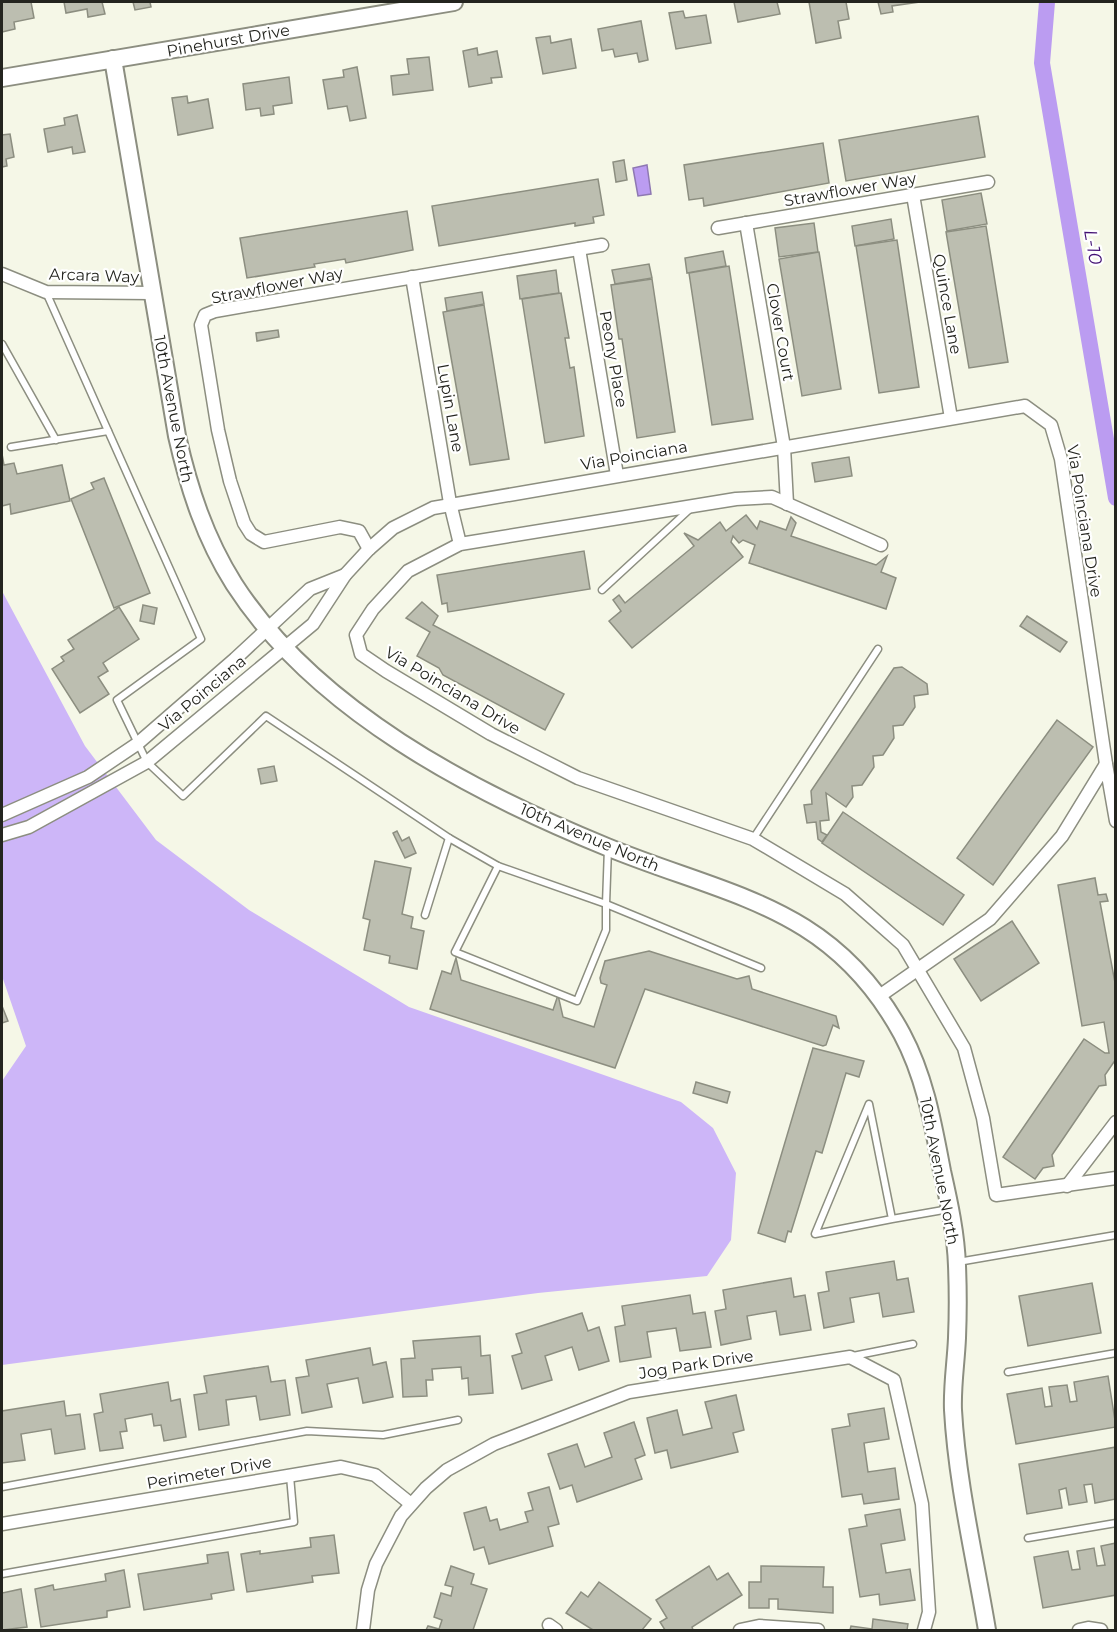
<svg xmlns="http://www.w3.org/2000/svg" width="1117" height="1632" viewBox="0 0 1117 1632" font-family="Montserrat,sans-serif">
	<rect width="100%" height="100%" fill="#f5f7e7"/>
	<polygon fill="#cdb6f8" points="2,591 85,746 156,840 249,910 409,1007 681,1102 713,1128 736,1173 731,1240 707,1276 538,1293 2,1365 2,1081 26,1046 2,976"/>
	<polygon fill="#bb9cf1" stroke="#8e78b2" stroke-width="1.5" points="647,165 651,194 638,196 633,168"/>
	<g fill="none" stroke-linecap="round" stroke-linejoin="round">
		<polyline stroke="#bb9cf1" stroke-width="16" points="1047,2 1042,63 1116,498"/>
	</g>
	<g fill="#bcbeb0" stroke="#8c8e80" stroke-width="1.5">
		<polygon points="2,2 31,2 34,18 14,22 15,29 2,32"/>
		<polygon points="64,2 102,2 105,14 88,17 87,9 66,13"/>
		<polygon points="133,2 150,2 151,7 135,10"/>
		<polygon points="734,2 777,2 780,14 738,22"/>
		<polygon points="809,2 846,2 849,19 838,21 841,38 816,43"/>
		<polygon points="878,2 920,2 892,6 893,12 881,14"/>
		<polygon points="683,11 685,18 706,15 711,43 676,49 669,13"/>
		<polygon points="641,21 648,60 639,62 637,53 615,57 613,49 602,51 598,29"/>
		<polygon points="550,36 551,43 571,39 576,68 543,74 536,38"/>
		<polygon points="477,48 478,55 497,51 502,77 491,78 492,83 469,87 463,51"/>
		<polygon points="429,57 433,90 393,95 391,76 409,74 407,59"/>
		<polygon points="357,67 366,118 350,121 347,106 328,109 323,80 344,77 343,70"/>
		<polygon points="289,77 292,103 273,106 274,114 261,116 260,108 246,110 243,84"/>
		<polygon points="187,96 188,103 208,99 213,128 178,135 172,98"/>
		<polygon points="77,115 85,152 73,154 72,147 48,152 44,129 65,125 64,118"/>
		<polygon points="978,116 985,157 846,181 839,140"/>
		<polygon points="10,134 14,157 6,159 7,166 2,167 2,135"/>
		<polygon points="823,143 829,183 704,206 703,198 689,200 684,165"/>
		<polygon points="624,160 627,180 616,182 613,162"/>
		<polygon points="598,179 604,215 593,217 594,223 575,226 575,223 439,246 432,206"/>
		<polygon points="981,193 987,224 947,231 942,200"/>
		<polygon points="407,211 413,250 346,263 345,259 314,264 315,267 247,278 240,238"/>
		<polygon points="891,219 894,239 855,246 852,226"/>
		<polygon points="814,223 818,252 779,257 775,228"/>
		<polygon points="986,226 1008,362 969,368 946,232"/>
		<polygon points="897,240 919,387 879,393 856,246"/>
		<polygon points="723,251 726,266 687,273 685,258"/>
		<polygon points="819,252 841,389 802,396 779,259"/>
		<polygon points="649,264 652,278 615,284 612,270"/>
		<polygon points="729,266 753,419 712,425 689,273"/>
		<polygon points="556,270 559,293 520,299 517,276"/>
		<polygon points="652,279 675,432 637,438 622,339 619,339 611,285"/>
		<polygon points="482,292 484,304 447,311 445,298"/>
		<polygon points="561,293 569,338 565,338 570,368 574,367 584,436 545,443 522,299"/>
		<polygon points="484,305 509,459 470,465 443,312"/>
		<polygon points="278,330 279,337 257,341 256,333"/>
		<polygon points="2,454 4,465 14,463 17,474 62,465 70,501 11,514 10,504 2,506"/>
		<polygon points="849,457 852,476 815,482 812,463"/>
		<polygon points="104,478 150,593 114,608 71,499 94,489 91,483"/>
		<polygon points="746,515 757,529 760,521 786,530 791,517 796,523 791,536 876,565 887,556 881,572 896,578 886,609 749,563 755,545 743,540 739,543 733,536 731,542 743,557 632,648 609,621 621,611 613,600 619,595 625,603 694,546 684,533 698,540 720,522 726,531"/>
		<polygon points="584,551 590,589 448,612 447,603 442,604 437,575"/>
		<polygon points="422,602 438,616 433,625 564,694 545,730 443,675 439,668 417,656 430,632 406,618"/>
		<polygon points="143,605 157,608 154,624 140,621"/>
		<polygon points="119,607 139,639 103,663 108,671 98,677 109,694 80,713 52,669 64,661 61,657 74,649 68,640"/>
		<polygon points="1027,616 1067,642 1060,652 1020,626"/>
		<polygon points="902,667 927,684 928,694 914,696 915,707 903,725 893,726 894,738 883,755 873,756 874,767 862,785 852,786 853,797 846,807 826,793 829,820 820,821 821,832 827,835 822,842 818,839 816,822 807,823 804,805 812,804 811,791 894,668"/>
		<polygon points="1057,720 1093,747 993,885 957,858"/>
		<polygon points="274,766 277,781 261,784 258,769"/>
		<polygon points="843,812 964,895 943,925 822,843"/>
		<polygon points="397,831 402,841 409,837 416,853 405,858 393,833"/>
		<polygon points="375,861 411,868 402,914 413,917 411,928 424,931 417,969 389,963 390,956 364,950 370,920 363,918"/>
		<polygon points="1095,878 1098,895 1106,894 1108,901 1100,902 1116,988 1116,1059 1105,1075 1106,1085 1099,1086 1052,1155 1054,1166 1043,1168 1035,1179 1003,1157 1084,1039 1105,1053 1109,1053 1104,1022 1082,1026 1058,885"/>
		<polygon points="1012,921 1039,963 981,1001 954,959"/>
		<polygon points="649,951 737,979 749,976 752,989 836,1016 839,1028 833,1025 826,1045 823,1046 645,989 615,1068 430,1009 442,971 451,974 456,958 461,980 553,1010 558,995 563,1017 594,1027 607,985 601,983 600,978 605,961"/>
		<polygon points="2,1006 8,1021 2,1023"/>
		<polygon points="813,1048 864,1061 859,1077 846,1073 822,1153 816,1151 791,1232 788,1231 785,1242 758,1233"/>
		<polygon points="696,1082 730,1092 727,1103 693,1093"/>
		<polygon points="894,1261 897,1280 908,1278 914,1312 883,1317 879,1293 850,1298 854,1322 824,1328 818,1293 829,1291 826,1272"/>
		<polygon points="791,1278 794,1297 805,1295 811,1330 780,1335 776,1311 747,1316 751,1339 721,1345 715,1311 726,1309 723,1290"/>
		<polygon points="1092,1283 1101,1333 1028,1346 1019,1296"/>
		<polygon points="690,1295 693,1314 705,1312 711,1347 680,1351 676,1328 647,1332 651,1357 620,1362 615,1327 625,1325 622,1306"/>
		<polygon points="582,1313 588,1331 599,1327 609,1361 579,1370 572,1347 545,1356 552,1380 522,1389 512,1356 522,1353 516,1334"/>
		<polygon points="480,1336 481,1356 490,1355 493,1393 469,1395 468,1378 462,1379 461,1367 432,1369 433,1380 426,1380 427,1396 403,1397 401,1359 415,1358 413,1341"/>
		<polygon points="370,1348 373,1365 386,1362 393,1397 363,1403 358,1378 327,1384 332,1407 302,1413 296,1378 309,1376 306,1360"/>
		<polygon points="268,1366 271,1382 285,1380 290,1415 260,1420 256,1396 226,1400 229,1425 199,1430 194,1395 207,1393 204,1376"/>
		<polygon points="1108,1376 1116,1427 1016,1444 1007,1394 1042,1388 1045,1407 1052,1406 1049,1387 1067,1385 1070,1402 1077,1401 1074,1382"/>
		<polygon points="168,1382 171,1401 180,1399 186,1437 164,1441 161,1425 154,1426 152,1414 125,1419 127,1431 120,1432 123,1448 100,1451 94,1414 103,1412 100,1394"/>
		<polygon points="736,1395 744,1430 733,1433 738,1452 671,1468 667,1450 655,1453 647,1418 677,1410 683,1435 712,1428 705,1402"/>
		<polygon points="64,1401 66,1416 80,1414 85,1449 55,1454 51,1429 21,1434 25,1460 2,1463 2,1411"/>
		<polygon points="884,1408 889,1439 864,1443 868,1472 895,1468 899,1499 864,1504 862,1494 842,1497 832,1429 850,1426 848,1414"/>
		<polygon points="634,1422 645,1455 635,1459 642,1479 577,1502 572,1485 560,1489 548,1454 577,1444 585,1467 612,1457 604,1433"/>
		<polygon points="1116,1447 1116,1499 1095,1503 1092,1484 1084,1485 1087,1502 1069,1505 1066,1488 1059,1490 1062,1508 1027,1514 1019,1464"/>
		<polygon points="549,1487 559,1524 548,1527 553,1546 489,1564 484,1547 474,1550 464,1513 486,1507 490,1521 497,1519 500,1530 528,1522 525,1512 533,1510 528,1493"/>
		<polygon points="900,1509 905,1540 881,1544 886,1573 910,1569 915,1600 880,1605 879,1594 860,1597 849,1529 867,1526 865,1515"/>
		<polygon points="334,1535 339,1573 312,1576 313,1582 247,1592 241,1554 260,1551 260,1554 311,1547 310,1538"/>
		<polygon points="1116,1543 1116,1595 1043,1608 1034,1557 1068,1551 1072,1570 1080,1569 1077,1551 1094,1548 1097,1566 1105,1565 1101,1546"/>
		<polygon points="228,1552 234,1590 211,1594 212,1599 144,1610 138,1574 208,1563 207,1555"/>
		<polygon points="451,1566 474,1574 471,1584 487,1589 473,1630 426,1630 428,1626 439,1629 442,1620 434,1617 441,1593 451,1596 453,1587 445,1585"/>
		<polygon points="709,1566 717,1580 728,1573 742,1595 692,1627 693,1630 665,1630 660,1622 667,1618 656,1600"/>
		<polygon points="761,1566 824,1567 823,1587 833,1587 833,1613 778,1609 778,1599 769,1599 769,1608 749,1608 749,1582 761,1582"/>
		<polygon points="124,1570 130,1607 107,1611 107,1617 41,1627 35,1589 53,1585 54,1590 106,1581 105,1574"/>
		<polygon points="599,1582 651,1619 642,1630 593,1630 566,1613 581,1592 588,1597"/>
		<polygon points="21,1589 27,1627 2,1630 2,1593"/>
		<polygon points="873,1619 908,1624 907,1630 850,1630 851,1626 872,1629"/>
	</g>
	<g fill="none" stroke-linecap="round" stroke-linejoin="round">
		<g stroke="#8c8e80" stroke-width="9">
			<g id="service">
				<polyline points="46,292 201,639 117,700 147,762 183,796 266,716 449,838 498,866 606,904 608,848"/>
				<polyline points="2,344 56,440"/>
				<polyline points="11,447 108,431"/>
				<polyline points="602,590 691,508"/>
				<polyline points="753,839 878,649"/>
				<polyline points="498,866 455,952 577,1001 606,930 606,904 761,968"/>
				<polyline points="425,915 449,838"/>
				<polyline points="892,1219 815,1234 869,1104 892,1219 949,1209"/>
				<polyline points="958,1262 1116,1235"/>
				<polyline points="853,1356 913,1344"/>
				<polyline points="1008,1372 1116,1353"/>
				<polyline points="2,1487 307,1431 383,1435 458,1420"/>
				<polyline points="1028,1538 1116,1523"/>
				<polyline points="2,1574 294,1522 290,1476"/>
			</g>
		</g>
		<g stroke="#8c8e80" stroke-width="15">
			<g id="minor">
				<polyline points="913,195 951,418"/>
				<polyline points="746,223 784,447 787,504"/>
				<polyline points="718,228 988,182"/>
				<polyline points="579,249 617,475"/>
				<polyline points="2,274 46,292 152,293"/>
				<polyline points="412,277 450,503 460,544"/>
				<polyline points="881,545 772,497 736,499 460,544 408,571 373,609 356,635 361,654 386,671 491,734 578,778 753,839 845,894 877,922 903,945 964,1048 983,1118 996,1195 1116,1178"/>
				<polyline points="369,549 359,531 340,527 264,542 251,534 244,523 230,481 218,430 201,325 205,315 215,311 602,245"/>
				<polyline points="2,815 88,777 137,744 235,659 310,589 345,575"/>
				<polyline points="2,835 29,827 147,762 313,624 345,575 369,549 393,528 433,508 1025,406 1051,425 1061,459 1106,764"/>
				<polyline points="878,997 990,919 1062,836 1106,764 1116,821"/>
				<polyline points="1067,1186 1116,1122"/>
				<polyline points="2,1524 341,1467 375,1475 411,1504"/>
				<polyline points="549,1625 556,1630"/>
				<polyline points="363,1630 368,1590 376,1564 401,1516 426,1488 447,1470 494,1444 629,1392 850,1357 894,1380 922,1504 929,1612 924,1630"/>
				<polyline points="740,1630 759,1626 818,1630"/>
				<polyline points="1079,1630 1088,1628 1101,1630"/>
			</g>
		</g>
		<g stroke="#8c8e80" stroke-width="20">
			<g id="tertiary">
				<path d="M113,59L177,436C189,489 205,538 234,584C315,710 472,792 607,847C729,897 832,905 902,1034C925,1077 933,1124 942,1171C949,1202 956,1234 957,1266C958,1290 958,1314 957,1338C956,1362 952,1386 953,1410C957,1483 975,1558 987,1630"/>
				<polyline points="2,78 454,2"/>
			</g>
		</g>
		<use href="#service" stroke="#fff" stroke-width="6"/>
		<use href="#minor" stroke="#fff" stroke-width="12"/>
		<use href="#tertiary" stroke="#fff" stroke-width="16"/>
	</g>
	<g text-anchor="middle" stroke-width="4.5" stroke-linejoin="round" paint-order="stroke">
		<g font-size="16" fill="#24251f" stroke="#fff">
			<text transform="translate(228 40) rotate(-10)" y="6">Pinehurst Drive</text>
			<text transform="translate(850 189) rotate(-10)" y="6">Strawflower Way</text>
			<text transform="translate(94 275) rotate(2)" y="6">Arcara Way</text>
			<text transform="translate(277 285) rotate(-11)" y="6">Strawflower Way</text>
			<text transform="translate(948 304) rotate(80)" y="6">Quince Lane</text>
			<text transform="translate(781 332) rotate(80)" y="6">Clover Court</text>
			<text transform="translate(614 359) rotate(80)" y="6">Peony Place</text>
			<text transform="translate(451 408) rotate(80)" y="6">Lupin Lane</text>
			<text transform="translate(174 409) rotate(79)" y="6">10th Avenue North</text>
			<text transform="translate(634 455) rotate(-10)" y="6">Via Poinciana</text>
			<text transform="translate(1085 521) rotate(81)" y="6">Via Poinciana Drive</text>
			<text transform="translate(453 690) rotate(31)" y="6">Via Poinciana Drive</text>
			<text transform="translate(202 693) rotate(-40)" y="6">Via Poinciana</text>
			<text transform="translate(590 837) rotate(23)" y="6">10th Avenue North</text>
			<text transform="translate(940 1171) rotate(79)" y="6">10th Avenue North</text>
			<text transform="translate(696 1364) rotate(-9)" y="6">Jog Park Drive</text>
			<text transform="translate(209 1472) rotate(-10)" y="6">Perimeter Drive</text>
		</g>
		<g font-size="18" font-style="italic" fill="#431174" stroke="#fff">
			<text transform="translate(1093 247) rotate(80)" y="6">L-10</text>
		</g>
	</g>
	<rect width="1117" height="1632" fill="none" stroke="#24251f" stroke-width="6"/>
</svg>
